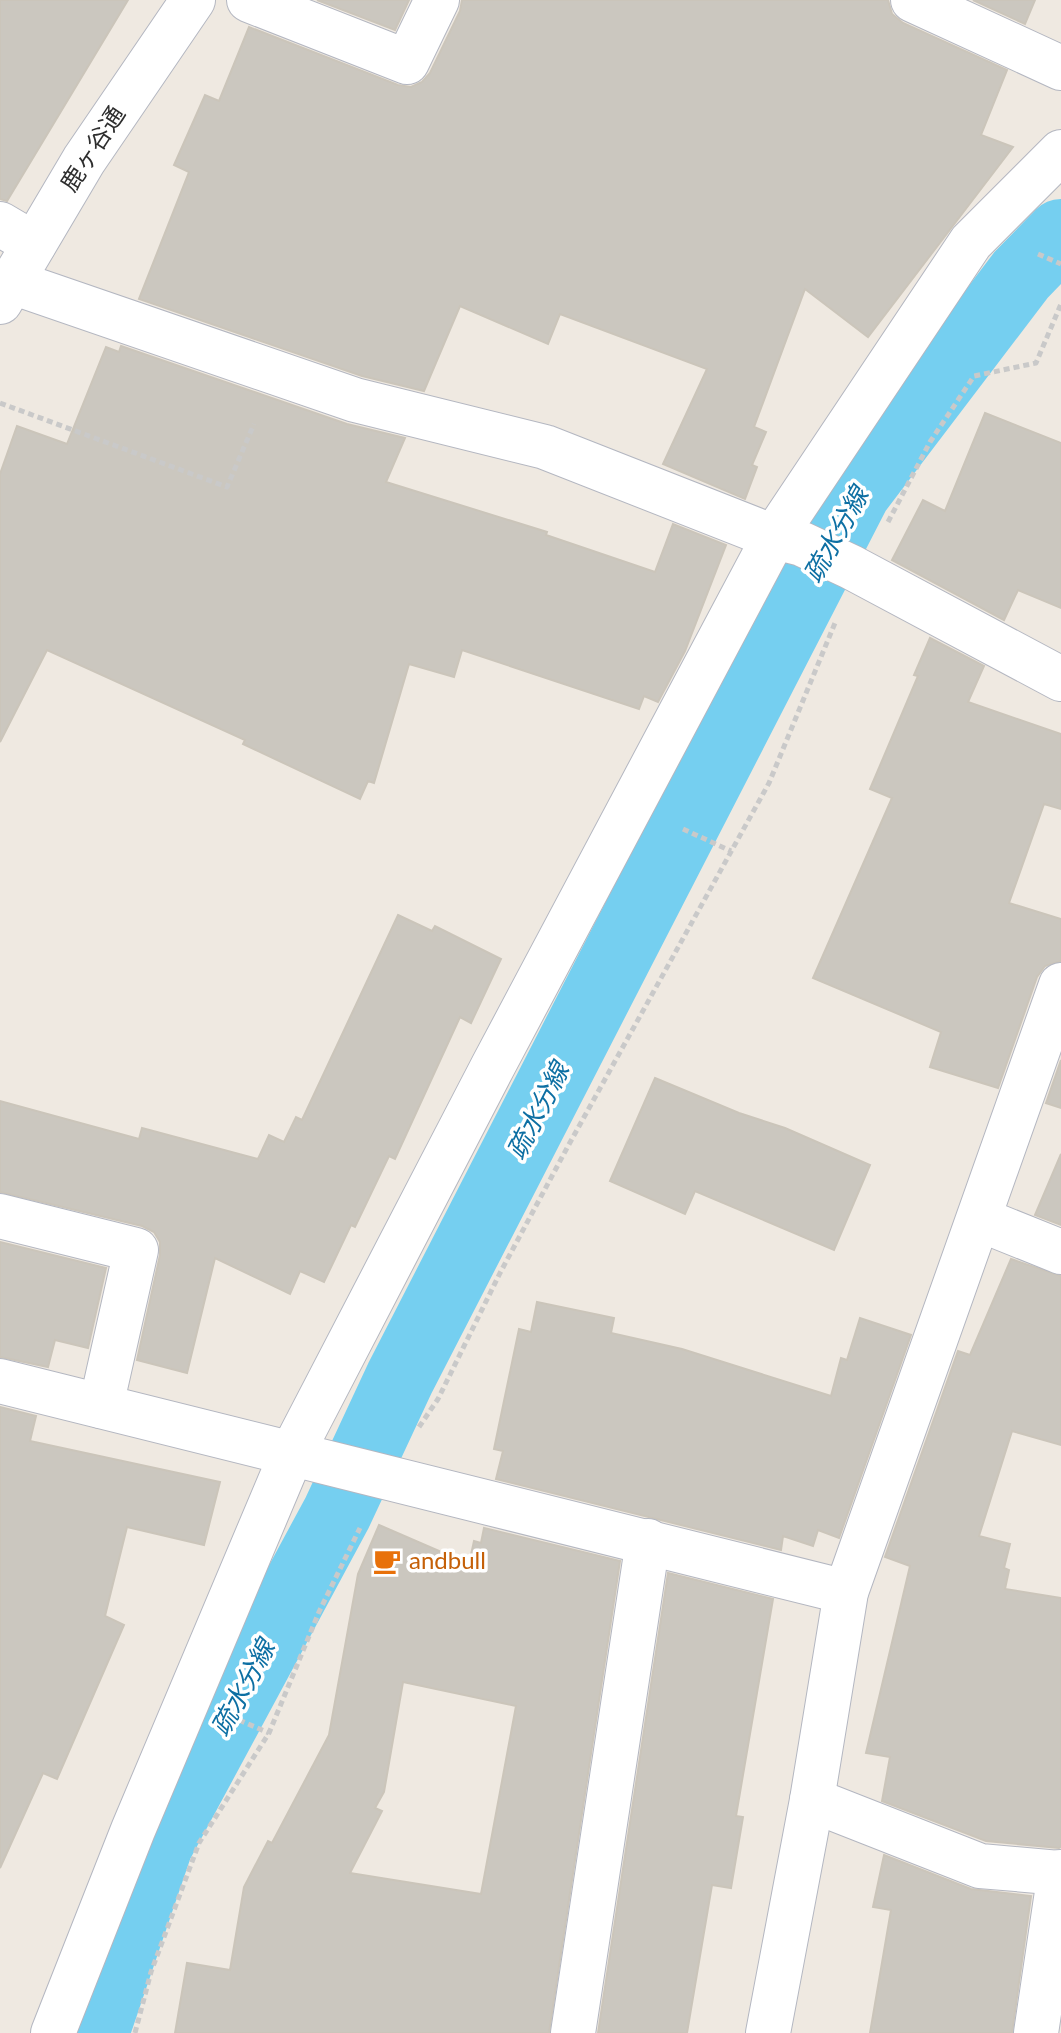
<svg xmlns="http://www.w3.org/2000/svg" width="1061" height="2033" viewBox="0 0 1061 2033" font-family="Lato,'Noto Sans JP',sans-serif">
	<rect width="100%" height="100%" fill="#efe9e1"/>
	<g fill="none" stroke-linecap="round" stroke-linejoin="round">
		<polyline stroke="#75cff0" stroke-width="70" points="94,2033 158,1845 337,1513 400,1378 856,492 1021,275 1061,234"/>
	</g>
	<g fill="#cbc7bf" stroke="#cbc5ba" stroke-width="2" fill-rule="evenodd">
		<polygon points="0,0 128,0 7,201 0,199"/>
		<polygon points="317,0 409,0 395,30"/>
		<polygon points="462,0 888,0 892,14 903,23 1007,70 981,135 1013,147 868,337 805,289 754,427 766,432 752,465 757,467 745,499 663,464 707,369 560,314 548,344 460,306 424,391 362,376 139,299 189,172 174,165 205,95 219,101 249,27 398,85 411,87 422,82 430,73 460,11"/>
		<polygon points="973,0 1035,0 1025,24"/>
		<polygon points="121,346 347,424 405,438 386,482 547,532 546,535 655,572 673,524 726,545 685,651 658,702 644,696 639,709 462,650 454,677 409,664 374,783 368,781 360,799 243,744 245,740 47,650 0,742 0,474 17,426 67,444 106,347 119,352"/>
		<polygon points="985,413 1061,443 1061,608 1018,590 1004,620 892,560 923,500 945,511"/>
		<polygon points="930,638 984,666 968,702 1061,734 1061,809 1044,804 1009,903 1061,919 1061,961 1045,966 1037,977 998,1088 930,1067 941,1032 813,978 892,798 870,789 918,676 914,675"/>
		<polygon points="398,915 432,931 435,926 501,959 471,1023 460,1017 395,1159 389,1156 355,1227 351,1225 324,1282 300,1271 290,1294 215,1258 187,1373 137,1360 160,1255 160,1242 154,1232 142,1226 0,1192 0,1101 139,1139 142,1128 258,1159 269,1135 284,1142 296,1117 302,1120"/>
		<polygon points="1061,1060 1061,1108 1046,1103"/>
		<polygon points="655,1078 739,1113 785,1128 870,1165 834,1250 695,1191 685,1214 610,1181"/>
		<polygon points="1061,1154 1061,1225 1035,1215"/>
		<polygon points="0,1242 106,1268 88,1348 55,1340 48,1367 0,1357"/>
		<polygon points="1011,1259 1061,1276 1061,1445 1012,1431 979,1536 1010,1544 1004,1568 1009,1570 1005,1589 1061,1598 1061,1847 1059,1848 986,1841 882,1801 890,1757 866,1753 910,1566 885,1557 958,1351 970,1355"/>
		<polygon points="537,1302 614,1318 611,1333 682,1349 831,1396 841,1358 847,1360 860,1318 911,1335 839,1538 818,1530 813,1546 783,1536 781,1550 496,1479 503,1451 494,1449 519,1329 531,1332"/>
		<polygon points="0,1407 36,1416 30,1441 220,1482 204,1545 127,1527 105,1616 124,1625 57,1779 43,1773 0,1868"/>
		<path d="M379,1525L469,1564L474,1541L481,1543L484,1528L620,1561L549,2033H175L187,1963L230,1970L244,1887L268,1841L272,1843L329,1735L358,1574ZM403,1682L516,1706L481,1894L350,1873L382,1811L375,1808L384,1792Z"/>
		<polygon points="668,1573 773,1599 736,1816 743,1817 731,1888 712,1885 687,2033 598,2033"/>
		<polygon points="884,1855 971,1889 1031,1896 1012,2033 870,2033 891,1910 873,1907"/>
	</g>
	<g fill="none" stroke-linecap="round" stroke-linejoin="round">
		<g stroke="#b4b7c1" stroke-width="46">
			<g id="minor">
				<polyline points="249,0 407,62 437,0"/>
				<polyline points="913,0 1061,68"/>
				<polyline points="0,224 34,244"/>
				<polyline points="12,282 355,400 545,447 774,537 802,544 851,567 1061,679"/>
				<polyline points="0,302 84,160 193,0"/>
				<polyline points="0,1216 136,1250 101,1406"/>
				<polyline points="979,1219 1061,1252"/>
				<polyline points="0,1381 846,1592"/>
				<polyline points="812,1800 980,1866 1061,1873"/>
				<polyline points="53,2033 133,1830 292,1453 493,1066 774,537 971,242 1061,152"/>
				<polyline points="573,2033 648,1541"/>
				<polyline points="768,2033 812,1800 846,1592 1061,985"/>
				<polyline points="1036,2033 1060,1872"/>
			</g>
		</g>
		<g stroke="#c9c9c9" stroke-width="5" stroke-dasharray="6 4" stroke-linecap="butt">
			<polyline points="1038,254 1061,264"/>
			<polyline points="0,403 227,487 254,424"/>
			<polyline points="888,522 930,442 974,376 1036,363 1061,304"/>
			<polyline points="683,829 731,851"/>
			<polyline points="419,1427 438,1399 500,1273 567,1148 769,783 835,623"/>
			<polyline points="239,1720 269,1733"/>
			<polyline points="135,2033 151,1972 199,1843 269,1733 319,1612 360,1528"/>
		</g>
		<use href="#minor" stroke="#fff" stroke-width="44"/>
	</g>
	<defs>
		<g id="cafe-bare" transform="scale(2.16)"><path d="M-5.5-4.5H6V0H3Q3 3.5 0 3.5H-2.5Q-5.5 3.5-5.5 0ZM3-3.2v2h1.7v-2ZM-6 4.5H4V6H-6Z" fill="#e8710a" stroke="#fff" stroke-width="2.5" paint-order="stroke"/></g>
	</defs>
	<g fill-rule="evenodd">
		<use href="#cafe-bare" x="387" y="1561"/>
	</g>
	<g text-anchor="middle" stroke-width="7" stroke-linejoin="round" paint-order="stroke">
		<g font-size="24" fill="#2e2e2e" stroke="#fff">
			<text transform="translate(93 149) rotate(-57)" y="8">鹿ヶ谷通</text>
		</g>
		<g font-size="24" fill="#c56008" stroke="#fff" text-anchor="start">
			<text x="409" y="1569">andbull</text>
		</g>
		<g font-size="26" font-style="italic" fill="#0d6fa3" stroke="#fff">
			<text transform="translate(836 535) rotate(-61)" y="9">疏水分線</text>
			<text transform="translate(538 1111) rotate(-63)" y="9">疏水分線</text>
			<text transform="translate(243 1688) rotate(-62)" y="9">疏水分線</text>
		</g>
	</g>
</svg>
